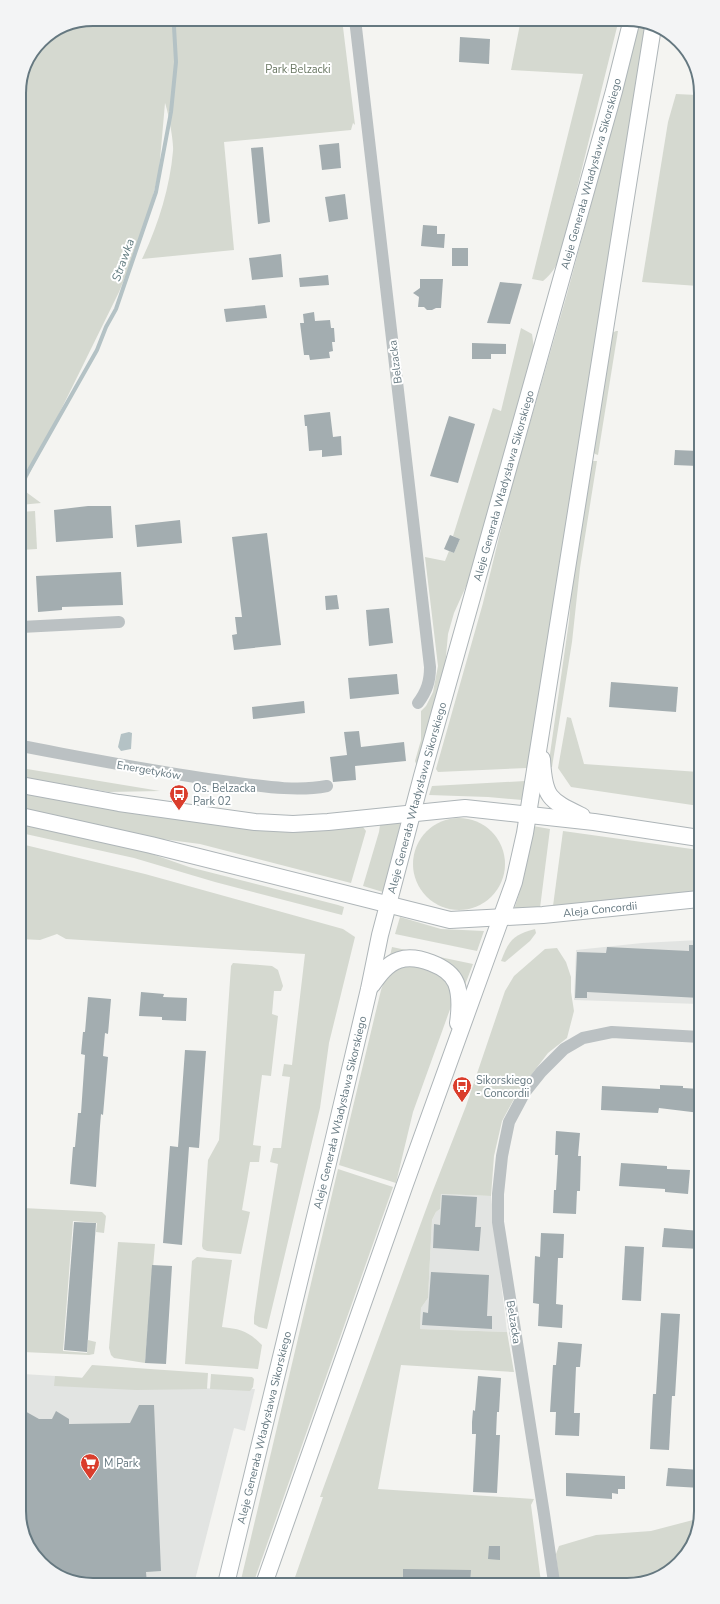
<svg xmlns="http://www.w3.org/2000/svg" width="720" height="1604" viewBox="0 0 720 1604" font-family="'Nunito Sans',sans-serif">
	<rect width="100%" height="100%" fill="#f4f4f1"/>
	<g fill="#e2e4e2">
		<polygon points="699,940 700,1004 574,1000 576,950 642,943"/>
		<polygon points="441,1194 491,1196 507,1332 420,1329 421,1308 428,1298 432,1220 436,1212 440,1209"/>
		<polygon points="23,1374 154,1382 180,1388 255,1389 245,1431 234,1428 194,1584 88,1585 48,1570 23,1535"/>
	</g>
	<g fill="#d5d9d0">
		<path d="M93,19H342L355,125L353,123L351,130L224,142L234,250L142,259C158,226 170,187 173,151C174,142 168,111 165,103L159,171L149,212L133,258L119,292L22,489L41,503L20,505L19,88L41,40L65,25Z"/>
		<path d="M521,19H619L561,253C557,265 553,273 543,281L532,279L583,74L511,70Z"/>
		<polygon points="640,22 646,25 527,768 438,772 436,769 483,603 509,496 567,294"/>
		<polygon points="676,94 697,95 698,286 642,282 668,122"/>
		<polygon points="521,328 532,334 534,348 468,582 454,613 448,634 445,667 417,766 415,761 421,740 421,711 426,706 433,692 438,666 425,557 445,561 449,551 454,553 460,539 453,536 493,408 501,411"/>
		<polygon points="616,331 618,331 598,455 595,454 591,450 610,334"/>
		<polygon points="593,461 597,461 580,568 572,642 552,767 548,768 569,621 573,573 589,464"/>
		<polygon points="35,511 37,549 20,550 20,512"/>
		<polygon points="567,717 571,718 584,764 699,772 699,806 571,787 558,768"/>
		<polygon points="21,768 160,791 109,792 21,777"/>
		<polygon points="525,781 522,800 488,797 429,795 432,786"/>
		<polygon points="21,792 272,830 333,830 363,827 366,831 351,883 200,844 154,838 21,808"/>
		<circle cx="459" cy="864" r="46"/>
		<polygon points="21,822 149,853 189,867 338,905 344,907 342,915 215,882 134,858 21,833"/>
		<polygon points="401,822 383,892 363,886 379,832 380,825"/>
		<polygon points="533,826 550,829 540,908 514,910 523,881"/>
		<polygon points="563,831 699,850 699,891 553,906"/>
		<polygon points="21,844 145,874 343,929 355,937 329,1043 320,1108 267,1329 259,1327 254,1324 254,1317 261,1268 278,1164 270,1162 273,1148 281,1148 290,1077 282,1076 284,1064 292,1065 305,954 66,939 57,934 40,940 21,939"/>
		<polygon points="400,917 441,929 484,931 477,951 395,934"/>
		<path d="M535,929L536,933L530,941L505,962L501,961C509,940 513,935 535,929Z"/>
		<polygon points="392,947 473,964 463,990 456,974 389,960"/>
		<polygon points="557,948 566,962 571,977 571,992 574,1011 567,1038 548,1053 528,1079 514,1099 502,1121 494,1156 491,1196 441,1194 440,1209 436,1212 432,1220 428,1298 421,1308 420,1329 507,1332 514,1372 401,1365 378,1489 534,1499 531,1505 541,1582 293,1583 323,1497 320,1497 432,1193 466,1106 505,991 514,976 545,949"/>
		<polygon points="233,963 272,966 278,970 283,986 281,991 274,991 272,1014 278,1016 271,1076 262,1075 253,1145 261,1146 259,1162 250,1162 242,1210 250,1212 241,1254 207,1251 203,1249 202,1246 208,1160 219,1140 231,966"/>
		<polygon points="405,964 426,967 448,981 453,1001 413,1112 396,1183 339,1165 381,990 386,976"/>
		<polygon points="338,1169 393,1187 253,1584 240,1584"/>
		<polygon points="23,1208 102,1212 106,1216 104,1233 96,1232 97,1223 73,1221 63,1351 87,1353 88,1340 96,1342 94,1354 89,1355 23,1352"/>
		<polygon points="118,1242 155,1244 145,1363 114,1358 111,1355 109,1348"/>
		<path d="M197,1257L232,1260L222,1327C241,1329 248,1331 262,1345L258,1369L185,1364L192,1261Z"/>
		<polygon points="92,1365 208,1373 207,1389 136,1390 54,1386 55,1376 82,1378"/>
		<polygon points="211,1374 252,1377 254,1379 253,1387 250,1391 210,1389"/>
		<polygon points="693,1520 698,1520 688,1552 651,1581 559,1582 556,1554 559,1546 596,1535 651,1531"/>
	</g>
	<polygon fill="#b4c2c5" points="129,732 132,733 131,749 121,751 118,747 121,734"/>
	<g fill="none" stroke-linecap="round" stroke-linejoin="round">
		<polyline stroke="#b4c2c5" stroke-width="4" points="20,486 97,350 106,327 116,309 156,192 171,112 176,62 174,27 178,19"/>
	</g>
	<g fill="#a3adb0">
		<polygon points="460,37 490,39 489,64 459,62"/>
		<polygon points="339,143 341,168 322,170 319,145"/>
		<polygon points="263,147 270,222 258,224 251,148"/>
		<polygon points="345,194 348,219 329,222 325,197"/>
		<polygon points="423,225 437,226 437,234 445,234 444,248 421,246"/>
		<rect x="452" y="248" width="16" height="18"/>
		<polygon points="281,254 283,277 252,280 249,258"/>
		<polygon points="328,275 329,285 300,287 299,278"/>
		<polygon points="420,279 443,279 441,308 436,308 432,310 427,310 424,307 418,307 419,297 413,293 420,288"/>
		<polygon points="500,282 522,284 510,324 487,323"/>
		<polygon points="265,305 267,318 226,322 224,309"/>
		<polygon points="314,312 315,321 330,320 331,328 334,328 335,342 332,342 333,351 329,352 330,358 310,360 309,355 304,355 300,323 304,323 303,314"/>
		<polygon points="472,343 506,344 506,354 491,354 491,359 472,359"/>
		<polygon points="330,412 333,437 341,436 342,455 322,457 322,450 309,451 307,426 305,426 304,415"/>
		<polygon points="449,416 475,424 458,483 430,476"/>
		<polygon points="675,450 698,451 698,466 674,465"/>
		<polygon points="88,506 111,506 113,538 56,542 54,510"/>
		<polygon points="180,520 182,543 137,547 135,525"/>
		<polygon points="267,533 281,645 234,650 232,635 237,634 235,617 242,617 232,537"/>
		<polygon points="450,535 460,539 454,553 444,549"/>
		<polygon points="121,572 123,605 62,607 62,610 38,612 36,576"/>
		<polygon points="337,595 339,609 326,610 325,596"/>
		<polygon points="389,608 393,643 369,646 366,610"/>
		<polygon points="397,674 399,694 350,699 348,678"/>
		<polygon points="611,682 678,687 676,712 609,707"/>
		<polygon points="304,701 305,713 253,719 252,707"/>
		<polygon points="359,731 361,747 404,742 406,761 355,766 356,780 333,782 330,757 347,755 344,732"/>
		<polygon points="689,945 699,945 700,998 587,992 587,998 575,998 577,952 606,953 607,947 689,951"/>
		<polygon points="141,992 164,994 163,997 187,998 186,1021 162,1020 162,1017 139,1016"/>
		<polygon points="88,997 111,999 108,1034 105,1033 103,1056 108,1057 103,1115 101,1114 100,1126 96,1187 70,1184 73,1147 75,1147 78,1113 81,1113 85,1055 81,1054 83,1032 85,1032"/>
		<polygon points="185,1050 206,1051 199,1148 189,1147 182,1245 163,1243 170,1146 178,1147"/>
		<polygon points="660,1085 683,1086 683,1088 700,1089 700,1113 659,1108 658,1113 601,1110 602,1086 660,1089"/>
		<polygon points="556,1131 580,1133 578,1156 581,1156 580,1191 577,1191 576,1214 553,1213 554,1190 556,1190 558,1155 555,1155"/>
		<polygon points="621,1163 667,1166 667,1169 690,1170 688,1194 665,1192 665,1189 619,1186"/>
		<polygon points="442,1195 477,1197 475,1227 481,1227 479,1251 433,1248 434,1224 440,1225"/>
		<polygon points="74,1222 96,1223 87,1352 64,1350"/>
		<polygon points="664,1228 700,1231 700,1249 662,1247"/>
		<polygon points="541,1233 564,1234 563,1258 558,1258 556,1304 563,1305 562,1328 538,1326 539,1304 533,1303 535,1256 540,1257"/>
		<polygon points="625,1246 644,1247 641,1301 622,1300"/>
		<polygon points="152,1265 172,1266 166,1364 145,1363"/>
		<polygon points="431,1272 489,1275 487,1316 492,1316 492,1329 422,1325 423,1312 428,1313"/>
		<polygon points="661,1313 680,1314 675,1396 672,1396 669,1450 650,1449 653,1394 656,1394"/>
		<polygon points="558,1342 582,1344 580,1367 576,1367 574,1413 580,1413 579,1436 555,1435 556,1412 550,1412 553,1365 556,1365"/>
		<polygon points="478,1376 501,1378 499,1412 497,1412 496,1435 500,1435 497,1493 473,1492 476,1434 472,1434 472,1422 473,1410 475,1411"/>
		<polygon points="139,1405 154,1405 161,1571 146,1572 147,1584 88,1585 48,1570 23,1535 23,1410 39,1419 52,1419 56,1411 69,1419 69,1424 130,1423"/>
		<polygon points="668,1468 701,1470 701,1488 666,1486"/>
		<polygon points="566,1473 625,1476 625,1489 618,1489 618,1494 612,1493 612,1499 566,1496"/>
		<polygon points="489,1546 500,1546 500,1560 488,1559"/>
		<polygon points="403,1569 471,1570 470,1582 403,1583"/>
	</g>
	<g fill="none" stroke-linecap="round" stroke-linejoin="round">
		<g stroke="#aeb5b8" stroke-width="18">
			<g id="secondary">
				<path d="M542,759C544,798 549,800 582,816"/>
				<polyline points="21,785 119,803 255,822 293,824 328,822 465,808 594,822 699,838"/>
				<path id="s1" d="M21,816L151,845L450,920L543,915L699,899"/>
				<path d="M372,985C379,975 387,964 399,960C416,954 449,966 456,983C461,996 460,1009 458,1023"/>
				<path id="s2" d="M226,1584L328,1163L369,989L380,935L422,776L614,91L632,19"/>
				<polyline points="264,1584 404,1187 514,882 525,833 653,27"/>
			</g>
		</g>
		<g stroke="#bbc1c3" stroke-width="12">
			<path d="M355,19L430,667C430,681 427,691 418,703"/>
			<polyline points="21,627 119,622"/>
			<path d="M21,746C91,759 160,773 230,782C261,786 296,792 327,786"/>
			<polyline points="554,1582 544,1514 498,1222 498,1194 502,1156 509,1122 525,1092 541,1072 564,1049 583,1038 612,1032 700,1037"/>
		</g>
		<use href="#secondary" stroke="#fff" stroke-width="16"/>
	</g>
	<defs>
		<g id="bus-pin" transform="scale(1)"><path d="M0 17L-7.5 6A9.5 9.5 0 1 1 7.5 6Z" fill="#da3d2c" stroke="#fff"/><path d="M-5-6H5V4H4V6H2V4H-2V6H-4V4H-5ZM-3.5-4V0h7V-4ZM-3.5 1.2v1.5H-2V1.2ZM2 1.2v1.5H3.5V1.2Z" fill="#fff"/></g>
		<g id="supermarket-pin" transform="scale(1)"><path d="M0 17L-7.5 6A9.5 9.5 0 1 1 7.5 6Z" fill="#da3d2c" stroke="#fff"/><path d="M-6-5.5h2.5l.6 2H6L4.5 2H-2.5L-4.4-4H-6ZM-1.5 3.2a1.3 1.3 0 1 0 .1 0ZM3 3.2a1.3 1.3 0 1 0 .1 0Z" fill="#fff"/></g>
	</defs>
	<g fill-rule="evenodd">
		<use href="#bus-pin" x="179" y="794"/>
		<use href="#bus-pin" x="462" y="1086"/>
		<use href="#supermarket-pin" x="90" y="1463"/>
	</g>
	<g text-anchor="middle" stroke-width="4" stroke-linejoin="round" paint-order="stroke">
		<g font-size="11" fill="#6a7863" stroke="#fff">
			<text x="298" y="73">Park Belzacki</text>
		</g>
		<g font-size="11" fill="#657880" stroke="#fff">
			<text dy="4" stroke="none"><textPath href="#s2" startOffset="1457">Aleje Generała Władysława Sikorskiego</textPath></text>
			<text transform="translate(395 362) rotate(-97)" y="4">Belzacka</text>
			<text dy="4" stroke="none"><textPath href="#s2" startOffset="1133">Aleje Generała Władysława Sikorskiego</textPath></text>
			<text transform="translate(149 770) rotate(10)" y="4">Energetyków</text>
			<text dy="4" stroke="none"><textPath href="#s2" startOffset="809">Aleje Generała Władysława Sikorskiego</textPath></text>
			<text dy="4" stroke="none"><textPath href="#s1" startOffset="592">Aleja Concordii</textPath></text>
			<text dy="4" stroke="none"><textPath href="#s2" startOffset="485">Aleje Generała Władysława Sikorskiego</textPath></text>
			<text transform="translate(514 1322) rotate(81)" y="4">Belzacka</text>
			<text dy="4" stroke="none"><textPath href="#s2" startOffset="161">Aleje Generała Władysława Sikorskiego</textPath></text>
		</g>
		<g font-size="11" fill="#657880" stroke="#fff" text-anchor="start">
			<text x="193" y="792">Os. Belzacka<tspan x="193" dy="13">Park 02</tspan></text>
			<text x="476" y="1084">Sikorskiego<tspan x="476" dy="13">- Concordii</tspan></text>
			<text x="104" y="1467">M Park</text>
		</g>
		<g font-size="12" font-style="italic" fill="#607a7e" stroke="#fff">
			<text transform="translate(123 260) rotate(-70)" y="4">Strawka</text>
		</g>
	</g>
	<path d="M0 0H720V1604H0ZM93 26H627A67 67 0 0 1 694 93V1511A67 67 0 0 1 627 1578H93A67 67 0 0 1 26 1511V93A67 67 0 0 1 93 26Z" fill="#f3f4f5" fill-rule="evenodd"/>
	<path fill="none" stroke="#657880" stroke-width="2" d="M93 26H627A67 67 0 0 1 694 93V1511A67 67 0 0 1 627 1578H93A67 67 0 0 1 26 1511V93A67 67 0 0 1 93 26Z"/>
</svg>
